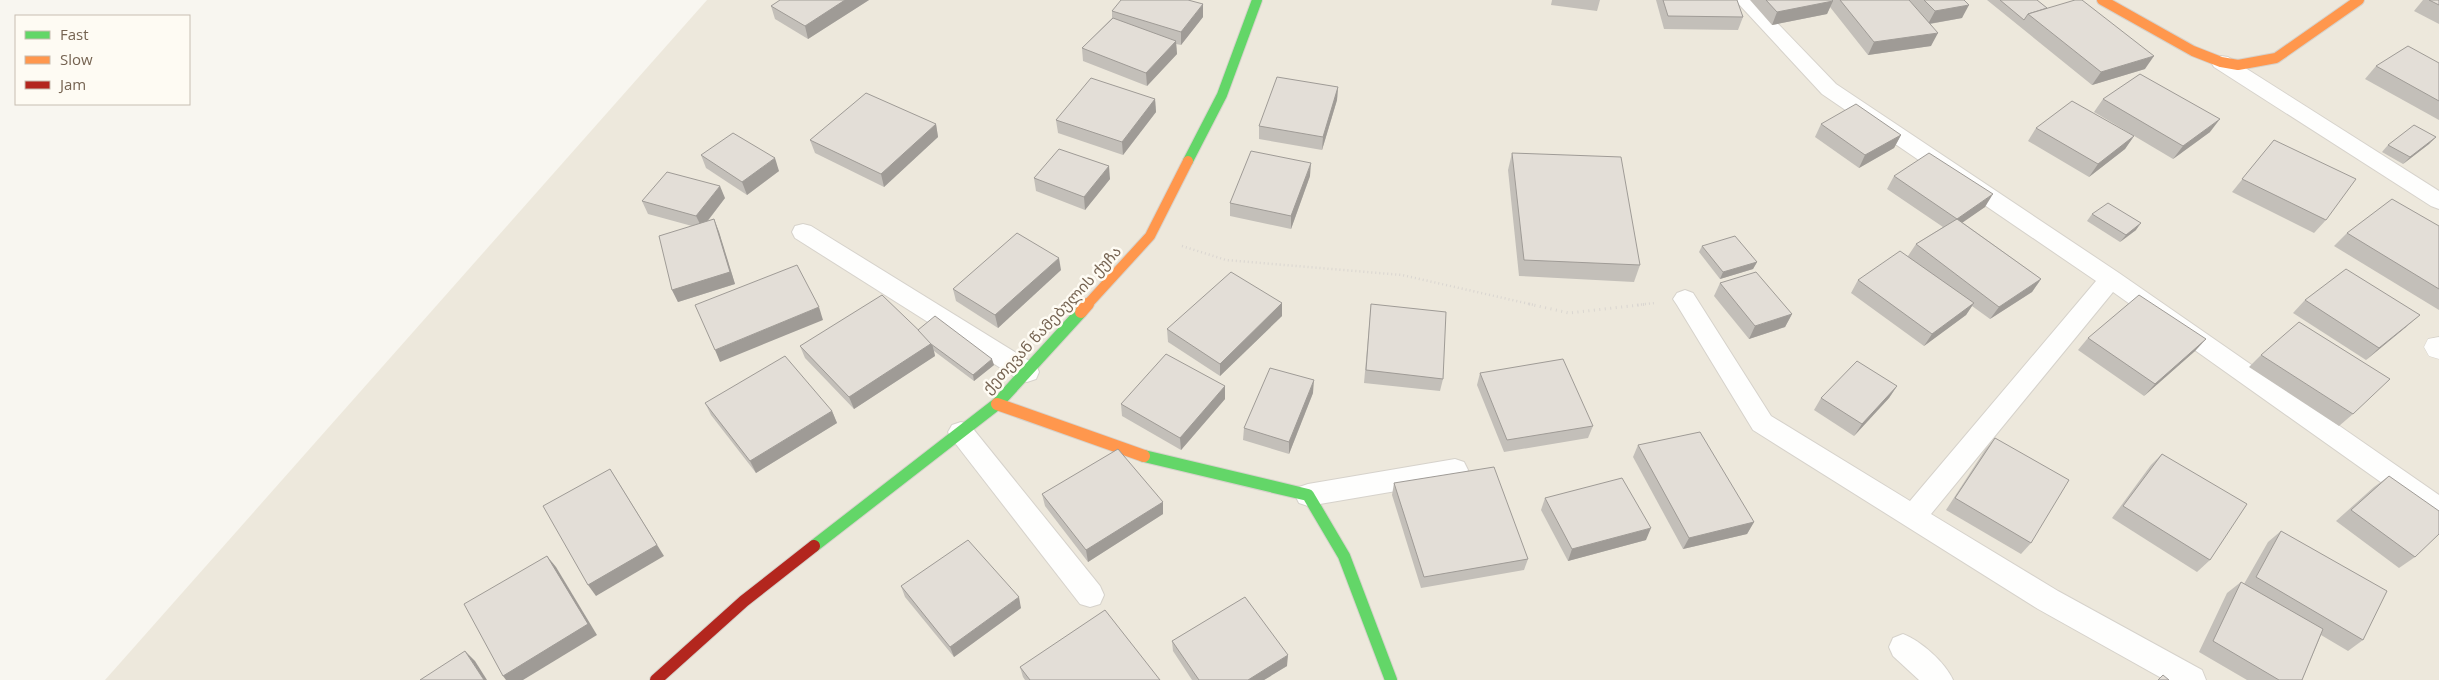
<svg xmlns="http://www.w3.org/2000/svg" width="2439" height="680" viewBox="0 0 2439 680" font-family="'Open Sans','Noto Sans Georgian',sans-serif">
	<rect width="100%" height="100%" fill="#f8f6f0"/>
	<polygon fill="#ede8dc" points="707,0 2439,0 2439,680 105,680"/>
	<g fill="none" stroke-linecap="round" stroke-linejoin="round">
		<g stroke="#d6d2cb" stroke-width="2">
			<g id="lane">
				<polygon points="1735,0 1755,0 1836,84 2119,273 2439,495 2439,520 2430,517 2113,292 1931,514 2058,591 2202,670 2206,680 2165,680 2038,609 1753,430 1677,305 1673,299 1677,293 1685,290 1693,293 1771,416 1910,501 2096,281 1822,94"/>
				<polygon points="2221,56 2228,57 2439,191 2439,209 2431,206 2214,67 2211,62 2214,57"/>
				<polygon points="803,224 811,226 1036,365 1039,372 1036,379 1027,382 1018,379 795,238 792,232 795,226"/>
				<polygon points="961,422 970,425 1100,586 1104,595 1100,604 1090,607 1080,604 952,439 948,432 952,425"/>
				<polygon points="1455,459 1464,462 1468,470 1464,478 1455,481 1308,506 1299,503 1295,495 1299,487 1308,484"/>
				<path d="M1903,634C1921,641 1945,662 1953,680H1919L1893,656L1889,647L1893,638Z"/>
			</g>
		</g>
		<g stroke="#d6d2cb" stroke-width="1">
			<polygon id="street" points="2439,337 2439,359 2429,356 2424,347 2428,339"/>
		</g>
		<g stroke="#d6d2cb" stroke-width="12">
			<polyline id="fast-far1" points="1188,161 1222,95 1257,0"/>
		</g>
		<g stroke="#d6d2cb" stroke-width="14">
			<g id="fast">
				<polyline points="1144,456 1308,495 1344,556 1391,680"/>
				<polyline points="814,546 997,404 1081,312"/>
			</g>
		</g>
		<g stroke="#d6d2cb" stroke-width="12">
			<g id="slow-far1">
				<polyline points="2102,0 2193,51 2221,62 2238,65 2276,58 2359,0"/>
				<polyline points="1087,305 1150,236 1188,161"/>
			</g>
		</g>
		<g stroke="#d6d2cb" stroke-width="14">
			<g id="slow">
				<polyline points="1081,312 1088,304"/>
				<polyline points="997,404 1144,456"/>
			</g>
		</g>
		<g stroke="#d6d2cb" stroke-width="14">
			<polyline id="jam" points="656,680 744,601 814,546"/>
		</g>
		<g stroke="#dad6d1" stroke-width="2.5" stroke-dasharray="1 3" stroke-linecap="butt">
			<polyline points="1182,246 1226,260 1402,275 1534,305"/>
			<polyline points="1637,305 1655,303"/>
		</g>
		<polyline stroke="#dad6d1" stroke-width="3" stroke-dasharray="1 4.5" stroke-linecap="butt" points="1529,304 1569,313 1648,304"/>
		<use href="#lane" fill="#fefefd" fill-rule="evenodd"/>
		<use href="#street" fill="#fefefd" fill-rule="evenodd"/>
		<use href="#fast-far1" stroke="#63d668" stroke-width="10"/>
		<use href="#fast" stroke="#63d668" stroke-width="12"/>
		<use href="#slow-far1" stroke="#ff974d" stroke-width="10"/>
		<use href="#slow" stroke="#ff974d" stroke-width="12"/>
		<use href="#jam" stroke="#b3261e" stroke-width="12"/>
	</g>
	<g fill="#c3bfb9">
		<polygon points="869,0 808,39 775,19 771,6"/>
		<polygon points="1552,0 1600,0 1597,11 1551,5"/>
		<polygon points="1656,0 1737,0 1743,17 1738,30 1664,29"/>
		<polygon points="1750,0 1964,0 1962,18 1930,24 1931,46 1868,55 1830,7 1827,14 1772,25"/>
		<polygon points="1987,0 2037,0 2047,8 2145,69 2092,85"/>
		<polygon points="2423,0 2439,0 2439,24 2414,11"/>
		<polygon points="1112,11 1203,17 1181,45 1176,44 1177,54 1147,86 1083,61 1082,48 1112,18"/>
		<polygon points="2439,63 2439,120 2365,79 2376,66"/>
		<polygon points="1338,87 1337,100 1322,150 1259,139 1259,126"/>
		<polygon points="1155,99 1156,112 1123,155 1058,133 1056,120"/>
		<polygon points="2103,99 2210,132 2173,159 2094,112"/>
		<polygon points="936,124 938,137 884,187 815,153 810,140"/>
		<polygon points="1821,124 1901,135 1894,148 1859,168 1815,137"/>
		<polygon points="2036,128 2134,136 2125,149 2089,177 2028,141"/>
		<polygon points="2436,137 2429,144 2403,164 2382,152 2388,145"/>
		<polygon points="2274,140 2326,220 2314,233 2232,192"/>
		<polygon points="1512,153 1640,265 1634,282 1519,276 1508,170"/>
		<polygon points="701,155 779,171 747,195 706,168"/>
		<polygon points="1310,176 1291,229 1230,216 1230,203"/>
		<polygon points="1894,176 1985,207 1962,222 2041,279 2032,292 1990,319 1972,306 1966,315 1924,346 1851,293 1858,280 1908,256 1916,244 1943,227 1887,189"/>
		<polygon points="1034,178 1110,179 1085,210 1036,191"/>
		<polygon points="725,198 707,222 714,219 719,232 735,284 678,302 672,290 692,226 648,214 642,201"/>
		<polygon points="2092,214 2136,230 2120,242 2087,221"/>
		<polygon points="2439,226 2439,310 2334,246 2347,233"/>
		<polygon points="1702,246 1757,262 1753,269 1720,279 1699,252"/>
		<polygon points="1061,270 998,328 956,301 953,289"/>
		<polygon points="1720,283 1792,314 1785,327 1749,339 1714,296"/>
		<polygon points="2305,300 2406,327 2366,360 2293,313"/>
		<polygon points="1282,303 1282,316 1220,376 1168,342 1167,329"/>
		<polygon points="1371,304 1443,379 1440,391 1364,383"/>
		<polygon points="918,330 994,365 974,381 934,351 935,356 854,409 805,358 800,346"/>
		<polygon points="2088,338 2206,339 2195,351 2144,396 2078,350"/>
		<polygon points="2261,355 2353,414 2339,426 2249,367"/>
		<polygon points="1480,373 1593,426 1588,438 1504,452 1477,385"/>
		<polygon points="1225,386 1225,399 1181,450 1122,416 1121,404"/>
		<polygon points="1897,386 1889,398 1854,436 1814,410 1821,398"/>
		<polygon points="1313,393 1289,454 1243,440 1244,428"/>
		<polygon points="705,403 832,411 837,423 756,473 711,415"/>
		<polygon points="1995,438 2031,543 2021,554 1946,510 1985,450"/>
		<polygon points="1638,445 1754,522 1747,534 1683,549 1633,457"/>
		<polygon points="2162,454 2210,560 2197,572 2112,518 2151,465"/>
		<polygon points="2389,476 2415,557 2399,568 2336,521 2374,487"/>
		<polygon points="1394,483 1528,559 1524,570 1421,588 1392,495"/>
		<polygon points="1042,494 1163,502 1163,514 1088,562 1045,506"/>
		<polygon points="1545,498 1646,540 1568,561 1541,510"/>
		<polygon points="2281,531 2363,640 2348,651 2321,635 2302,680 2247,680 2199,652 2227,593 2241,582 2244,584 2268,542"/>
		<polygon points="901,586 1021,608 954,657 905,597"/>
		<polygon points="1172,641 1287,666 1264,680 1192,680 1173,651"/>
		<polygon points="1020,667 1160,680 1025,680 1023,677"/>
	</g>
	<g fill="#9f9b96">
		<polygon points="845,0 869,0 808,39 805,26"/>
		<polygon points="1833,1 1827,14 1772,25 1777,12"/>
		<polygon points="1203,4 1203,17 1181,45 1181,32"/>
		<polygon points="1969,5 1962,18 1928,24 1935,11"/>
		<polygon points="1938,33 1931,46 1868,55 1874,42"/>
		<polygon points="1176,41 1177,54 1147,86 1146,73"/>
		<polygon points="2154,56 2145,69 2092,85 2101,72"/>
		<polygon points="1338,87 1337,100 1322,150 1323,137"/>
		<polygon points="1155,99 1156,112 1123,155 1122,142"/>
		<polygon points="2220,119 2210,132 2173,159 2183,146"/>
		<polygon points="936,124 938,137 884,187 881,174"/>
		<polygon points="1901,135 1894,148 1859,168 1865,155"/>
		<polygon points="2134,136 2125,149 2089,177 2098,164"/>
		<polygon points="2436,137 2429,144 2403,164 2410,157"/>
		<polygon points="775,158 779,171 747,195 742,182"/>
		<polygon points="1311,163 1310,176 1291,229 1291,216"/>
		<polygon points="1109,166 1110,179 1085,210 1084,197"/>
		<polygon points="720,186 725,198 702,228 696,216"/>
		<polygon points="1993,194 1985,207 1949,232 1957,219"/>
		<polygon points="714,219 719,232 735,284 678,302 672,290"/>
		<polygon points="2141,223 2136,230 2120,242 2126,235"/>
		<polygon points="1059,258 1061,270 998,328 995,315"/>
		<polygon points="1757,262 1753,269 1720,279 1723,272"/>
		<polygon points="2041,279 2032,292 1990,319 1999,307"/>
		<polygon points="1282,303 1282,316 1220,376 1220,364"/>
		<polygon points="1974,303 1966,315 1924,346 1932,334"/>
		<polygon points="819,307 823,320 720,362 715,350"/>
		<polygon points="1792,314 1785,327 1749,339 1755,326"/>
		<polygon points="2420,315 2406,327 2366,360 2379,348"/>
		<polygon points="2206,339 2195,351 2144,396 2155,384"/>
		<polygon points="932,343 935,356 854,409 849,397"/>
		<polygon points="992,359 994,365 974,381 973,375"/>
		<polygon points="1314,380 1313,393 1289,454 1289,442"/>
		<polygon points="1225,386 1225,399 1181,450 1180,438"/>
		<polygon points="1897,386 1889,398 1854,436 1862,424"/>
		<polygon points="832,411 837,423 756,473 750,461"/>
		<polygon points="610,469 664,556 596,596 588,585"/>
		<polygon points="1163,502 1163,514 1088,562 1086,550"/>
		<polygon points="1754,522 1747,534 1683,549 1689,538"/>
		<polygon points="1651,528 1646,540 1568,561 1572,549"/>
		<polygon points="547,556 556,567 597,635 523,680 506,680 503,676"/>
		<polygon points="1019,597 1021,608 954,657 950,647"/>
		<polygon points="465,651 475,661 487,680 484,680"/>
		<polygon points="1288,655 1287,666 1264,680 1248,680"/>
	</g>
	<g fill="#e3ded7" stroke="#9f9b96">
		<polygon points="780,0 845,0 805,26 771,6"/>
		<polygon points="1121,0 1188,0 1203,4 1181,32 1112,11"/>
		<polygon points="1663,0 1737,0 1743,17 1668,16"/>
		<polygon points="1766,0 1832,0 1833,1 1777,12"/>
		<polygon points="1840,0 1909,0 1938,33 1874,42"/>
		<polygon points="1924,0 1964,0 1969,5 1935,11"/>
		<polygon points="2000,0 2037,0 2047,8 2028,14 2024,20"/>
		<polygon points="2075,0 2082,0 2154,56 2101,72 2028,14"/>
		<polygon points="2429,0 2439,0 2439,5"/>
		<polygon points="1113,18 1176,41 1146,73 1082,48"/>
		<polygon points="2408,46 2439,63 2439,101 2376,66"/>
		<polygon points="2140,74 2220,119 2183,146 2103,99"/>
		<polygon points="1277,77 1338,87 1323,137 1259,126"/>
		<polygon points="1091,78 1155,99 1122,142 1056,120"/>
		<polygon points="866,93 936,124 881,174 810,140"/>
		<polygon points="2072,101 2134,136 2098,164 2036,128"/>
		<polygon points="1856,104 1901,135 1865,155 1821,124"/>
		<polygon points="2414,125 2436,137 2410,157 2388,145"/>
		<polygon points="733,133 775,158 742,182 701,155"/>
		<polygon points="2274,140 2356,179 2326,220 2242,179"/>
		<polygon points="1059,149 1109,166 1084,197 1034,178"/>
		<polygon points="1251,151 1311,163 1291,216 1230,203"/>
		<polygon points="1512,153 1621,157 1640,265 1524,260"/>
		<polygon points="1929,153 1993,194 1957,219 2041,279 1999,307 1916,244 1957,219 1894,176"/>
		<polygon points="667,172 720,186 696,216 642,201"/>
		<polygon points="2392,199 2439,226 2439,289 2347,233"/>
		<polygon points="2108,203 2141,223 2126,235 2092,214"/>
		<polygon points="714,219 730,272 672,290 659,236"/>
		<polygon points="1017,233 1059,258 995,315 953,289"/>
		<polygon points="1735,236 1757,262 1723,272 1702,246"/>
		<polygon points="1900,251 1974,303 1932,334 1858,280"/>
		<polygon points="797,265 819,307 715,350 695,305"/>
		<polygon points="2346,269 2420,315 2379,348 2305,300"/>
		<polygon points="1231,272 1282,303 1220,364 1167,329"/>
		<polygon points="1756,272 1792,314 1755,326 1720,283"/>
		<polygon points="882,295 932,343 849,397 800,346"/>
		<polygon points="2139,295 2206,339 2155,384 2088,338"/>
		<polygon points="1371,304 1446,312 1443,379 1366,370"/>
		<polygon points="935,316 992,359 973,375 931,344 918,330"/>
		<polygon points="2299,322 2390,379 2353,414 2261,355"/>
		<polygon points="1166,354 1225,386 1180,438 1121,404"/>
		<polygon points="785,356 832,411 750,461 705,403"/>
		<polygon points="1563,359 1593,426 1507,440 1480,373"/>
		<polygon points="1857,361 1897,386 1862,424 1821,398"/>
		<polygon points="1270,368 1314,380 1289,442 1244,428"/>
		<polygon points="1700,432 1754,522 1689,538 1638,445"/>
		<polygon points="1995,438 2069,480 2031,543 1955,498"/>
		<polygon points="1118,449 1163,502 1086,550 1042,494"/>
		<polygon points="2162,454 2247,504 2210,560 2123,506"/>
		<polygon points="1494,467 1528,559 1424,577 1394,483"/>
		<polygon points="610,469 657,545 588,585 543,506"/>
		<polygon points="2389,476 2439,511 2439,534 2415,557 2351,510"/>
		<polygon points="1622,478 1651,528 1572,549 1545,498"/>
		<polygon points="2281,531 2387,591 2363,640 2256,577"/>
		<polygon points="968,540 1019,597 950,647 901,586"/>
		<polygon points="547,556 588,624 503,676 464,604"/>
		<polygon points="2241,582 2323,629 2302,680 2279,680 2213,641"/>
		<polygon points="1245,597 1288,655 1248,680 1199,680 1172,641"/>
		<polygon points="1105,610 1160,680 1030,680 1020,667"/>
		<polygon points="465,651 484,680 420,680"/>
		<polygon points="2163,675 2169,680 2158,680"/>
	</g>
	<g text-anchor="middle" stroke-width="5" stroke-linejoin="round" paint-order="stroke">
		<g font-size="15" fill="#756351" stroke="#fefbf3">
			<text transform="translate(1052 320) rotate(-47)" y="5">ქეთევან წამებულის ქუჩა</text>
		</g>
	</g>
	<rect x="15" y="15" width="175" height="90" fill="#fefbf3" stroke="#c7beb2"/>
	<rect x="25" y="31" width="25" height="8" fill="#63d668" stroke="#c7beb2"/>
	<text x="60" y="40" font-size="15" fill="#756351">Fast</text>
	<rect x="25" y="56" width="25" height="8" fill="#ff974d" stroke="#c7beb2"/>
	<text x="60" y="65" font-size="15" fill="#756351">Slow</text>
	<rect x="25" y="81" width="25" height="8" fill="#b3261e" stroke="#c7beb2"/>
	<text x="60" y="90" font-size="15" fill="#756351">Jam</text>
</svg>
